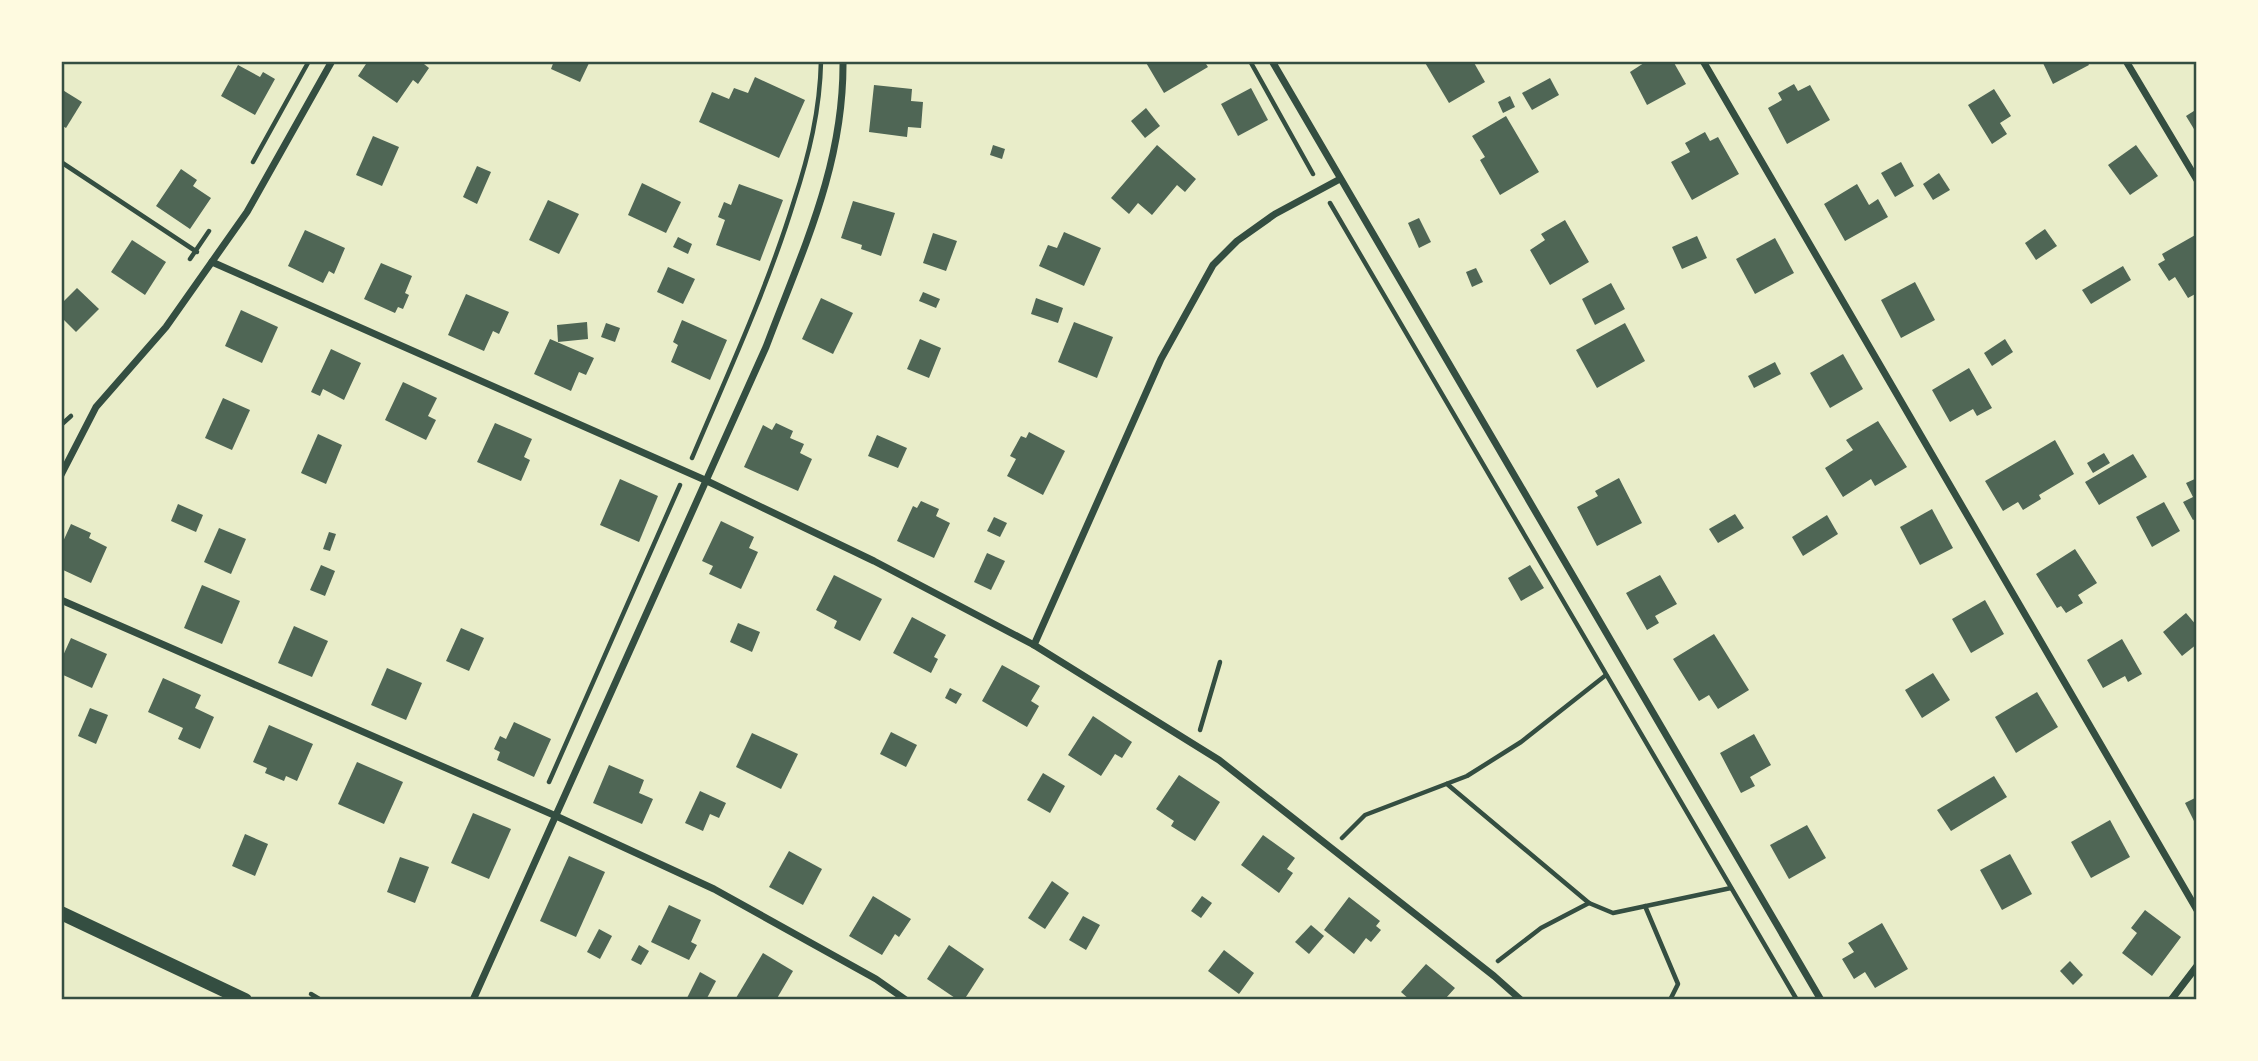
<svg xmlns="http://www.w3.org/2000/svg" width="2258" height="1061" viewBox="0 0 2258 1061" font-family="Barlow,sans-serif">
	<rect width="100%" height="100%" fill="#e9edc9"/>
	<g fill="#4f6655">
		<polygon points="368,61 426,61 424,64 429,68 418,84 413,80 397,103 358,76"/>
		<polygon points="554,61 590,61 580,82 551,69"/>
		<polygon points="1145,61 1204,61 1208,67 1164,93"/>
		<polygon points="1424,61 1473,61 1485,82 1449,103"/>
		<polygon points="1647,61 1673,61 1686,84 1647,105 1630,72"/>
		<polygon points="2042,61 2087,61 2089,65 2053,84"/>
		<polygon points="238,65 260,77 263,72 275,79 255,115 221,96"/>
		<polygon points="755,77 805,100 779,158 699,122 712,92 729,99 734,88 748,93"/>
		<polygon points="1550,78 1559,95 1532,110 1522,93"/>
		<polygon points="1794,84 1798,91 1810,85 1830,120 1787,144 1768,108 1782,100 1778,93"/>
		<polygon points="874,85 912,89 911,101 923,102 921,128 908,127 907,137 869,132"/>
		<polygon points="1251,88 1268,120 1238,136 1221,104"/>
		<polygon points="61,89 82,102 66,128 61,125"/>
		<polygon points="1994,89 2011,116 2000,123 2007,134 1992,144 1968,105"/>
		<polygon points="1510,96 1515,107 1503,113 1498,102"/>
		<polygon points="1146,108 1160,126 1145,138 1131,121"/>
		<polygon points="2197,109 2197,134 2186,116"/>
		<polygon points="1506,116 1539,172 1500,195 1480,160 1485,157 1472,136"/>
		<polygon points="1705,132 1710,141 1718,137 1739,174 1692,200 1671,162 1690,152 1685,143"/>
		<polygon points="373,136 399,147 382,186 356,175"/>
		<polygon points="993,145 1005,149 1002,159 990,155"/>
		<polygon points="1157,145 1196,179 1185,192 1177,185 1152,215 1138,203 1129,214 1111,198"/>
		<polygon points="2136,145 2158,176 2130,195 2108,165"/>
		<polygon points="1901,162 1914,186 1895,197 1881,173"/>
		<polygon points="477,166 491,172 477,204 463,197"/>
		<polygon points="181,169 197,180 193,186 211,198 190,229 156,206"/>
		<polygon points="1939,173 1950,190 1933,200 1923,184"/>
		<polygon points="642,183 681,202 666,233 628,215"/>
		<polygon points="739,184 783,200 760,261 716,245 725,220 718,217 724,202 731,205"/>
		<polygon points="1857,184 1869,205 1878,199 1888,217 1845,241 1824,204"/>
		<polygon points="548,200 579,214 559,254 529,240"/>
		<polygon points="853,201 895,213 881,256 861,249 862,245 841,238"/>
		<polygon points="1419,218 1431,242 1419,248 1408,223"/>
		<polygon points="1565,220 1589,262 1550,285 1530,250 1545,240 1541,234"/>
		<polygon points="2045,229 2057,246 2036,260 2025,243"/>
		<polygon points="305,230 345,248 334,274 329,271 323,283 288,266"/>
		<polygon points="1064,232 1101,248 1084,286 1039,266 1048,245 1057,248"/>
		<polygon points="933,233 957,241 946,271 923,263"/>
		<polygon points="2197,234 2197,293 2188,298 2175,277 2169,281 2158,264 2165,260 2162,254"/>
		<polygon points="1697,236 1707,258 1682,269 1672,247"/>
		<polygon points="678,237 692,244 688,254 673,247"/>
		<polygon points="1775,238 1794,273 1755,294 1736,259"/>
		<polygon points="132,240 166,262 145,295 111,272"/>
		<polygon points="381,263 412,276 405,293 409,295 403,309 398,307 395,313 364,299"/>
		<polygon points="2123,266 2131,280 2091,304 2082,290"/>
		<polygon points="668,267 695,279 683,304 657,292"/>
		<polygon points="1476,268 1483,282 1472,287 1466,272"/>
		<polygon points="1915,282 1935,320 1901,338 1881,300"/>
		<polygon points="1611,283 1625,309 1595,325 1582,299"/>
		<polygon points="77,288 99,309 76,332 61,317 61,304"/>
		<polygon points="923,292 940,299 936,308 919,301"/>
		<polygon points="466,294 509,312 499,334 493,331 484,351 448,335"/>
		<polygon points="821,298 853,313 833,354 802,339"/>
		<polygon points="1036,298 1063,308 1058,323 1031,314"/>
		<polygon points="241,310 278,327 262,363 225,346"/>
		<polygon points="682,320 727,340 710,380 671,362 678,345 673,342"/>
		<polygon points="587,322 588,339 558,342 557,325"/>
		<polygon points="1074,322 1113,337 1097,378 1058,362"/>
		<polygon points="606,323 620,328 615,342 601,337"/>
		<polygon points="1625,323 1645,361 1597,388 1576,350"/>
		<polygon points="550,339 594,358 586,375 579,372 571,391 534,374"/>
		<polygon points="920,339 941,348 929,378 907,369"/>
		<polygon points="2005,339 2013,352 1992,366 1984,353"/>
		<polygon points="331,349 361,363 344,400 323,389 320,396 311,392"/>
		<polygon points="1843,354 1863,389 1830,408 1810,373"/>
		<polygon points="1775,362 1781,374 1754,388 1748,376"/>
		<polygon points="1969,368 1992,408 1977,416 1973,409 1950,422 1932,390"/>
		<polygon points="403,382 437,398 428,416 436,420 426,440 385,420"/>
		<polygon points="223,398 250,410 232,450 205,438"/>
		<polygon points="1878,421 1907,467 1875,486 1871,479 1843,497 1825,468 1853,450 1846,440"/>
		<polygon points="495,423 532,439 524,457 530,460 521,481 477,462"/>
		<polygon points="776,423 793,431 790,438 804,444 800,453 812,459 798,491 744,467 763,425 772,430"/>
		<polygon points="1029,432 1065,451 1043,495 1007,476 1016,459 1010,456 1021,436 1026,438"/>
		<polygon points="318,434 342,445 326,484 301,473"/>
		<polygon points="877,435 907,448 898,468 868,456"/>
		<polygon points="2055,440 2074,474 2039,495 2041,499 2023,510 2018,502 2003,511 1985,481"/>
		<polygon points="2104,453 2110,463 2093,473 2087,463"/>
		<polygon points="2133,454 2147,477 2099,505 2085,482"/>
		<polygon points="1619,478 1642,523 1597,546 1577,507 1598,496 1595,491"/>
		<polygon points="2197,478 2197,518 2193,520 2183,502 2193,497 2186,483"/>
		<polygon points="620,479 658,496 639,542 600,525"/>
		<polygon points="921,501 939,509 936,516 950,523 934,558 897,541 913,506 917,508"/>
		<polygon points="2164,502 2180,531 2152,547 2136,517"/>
		<polygon points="178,504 203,515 196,532 171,521"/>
		<polygon points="1932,509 1953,548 1920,565 1900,527"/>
		<polygon points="1735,514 1744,528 1718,543 1709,529"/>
		<polygon points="1827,515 1838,534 1803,556 1792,537"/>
		<polygon points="994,517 1007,523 1000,537 987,531"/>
		<polygon points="721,521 754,537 749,548 758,552 741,589 709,574 713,566 702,561"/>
		<polygon points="71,524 91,533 89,538 107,547 91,583 61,569 61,546"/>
		<polygon points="219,528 246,539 231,574 204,562"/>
		<polygon points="329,532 336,534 330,551 323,549"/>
		<polygon points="2075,549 2097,583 2078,595 2083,603 2066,613 2061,606 2057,608 2036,574"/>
		<polygon points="987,553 1005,561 991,590 974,582"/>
		<polygon points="321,565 335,571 325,596 310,590"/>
		<polygon points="1530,565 1544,588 1521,601 1508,578"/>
		<polygon points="834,575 882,599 860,641 834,628 837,621 816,610"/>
		<polygon points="1660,575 1677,604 1655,616 1659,623 1647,630 1626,593"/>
		<polygon points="202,585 240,601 222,644 184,628"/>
		<polygon points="1985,600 2004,634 1971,653 1952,619"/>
		<polygon points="2186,613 2197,626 2197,644 2182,656 2163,632"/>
		<polygon points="912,617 946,635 934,657 938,659 931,673 893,653"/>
		<polygon points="738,623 760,632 752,652 730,642"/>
		<polygon points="294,626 328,641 312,677 278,663"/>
		<polygon points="461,628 484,638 469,671 446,661"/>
		<polygon points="1714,634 1749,690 1718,709 1709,695 1699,701 1673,659"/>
		<polygon points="71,638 107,654 92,688 61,674 61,660"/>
		<polygon points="2122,639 2142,674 2128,682 2125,676 2103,688 2087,660"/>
		<polygon points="1002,665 1040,686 1031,701 1039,706 1027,727 982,701"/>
		<polygon points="387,668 422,683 406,720 371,705"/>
		<polygon points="1933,673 1950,700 1922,718 1905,690"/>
		<polygon points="163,678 201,695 195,708 214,717 200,749 178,739 183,728 148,712"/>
		<polygon points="950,688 962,694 956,704 945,698"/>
		<polygon points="2037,692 2058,727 2016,753 1995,717"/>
		<polygon points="90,708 108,715 96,744 78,736"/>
		<polygon points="1093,716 1132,742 1122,758 1115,754 1101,776 1068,755"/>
		<polygon points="514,722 551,739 534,777 497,760 500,752 494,749 500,736 506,739"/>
		<polygon points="269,725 313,744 297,781 286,776 284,781 265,773 267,768 253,762"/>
		<polygon points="891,732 917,745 906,767 880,754"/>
		<polygon points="752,733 798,754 781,789 736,767"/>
		<polygon points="1754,734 1771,765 1750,777 1755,786 1741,793 1720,753"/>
		<polygon points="357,762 403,782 384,824 338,804"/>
		<polygon points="609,765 644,780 639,793 653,799 642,824 593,803"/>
		<polygon points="1043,773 1065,786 1050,813 1027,800"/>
		<polygon points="1179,775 1220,802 1195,841 1171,826 1174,821 1156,809"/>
		<polygon points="1994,776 2007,797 1951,831 1937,810"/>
		<polygon points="700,791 726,803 719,818 710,814 703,831 685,823"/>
		<polygon points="2197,797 2197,827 2185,803"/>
		<polygon points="473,813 511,829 489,879 451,863"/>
		<polygon points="2110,820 2130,857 2091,878 2071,842"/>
		<polygon points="1807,825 1826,858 1789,879 1770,845"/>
		<polygon points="245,834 268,844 255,876 232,866"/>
		<polygon points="1263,835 1295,858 1287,869 1293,873 1279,893 1241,865"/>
		<polygon points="789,851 822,869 803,905 769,887"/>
		<polygon points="2010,854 2032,894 2002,910 1980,870"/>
		<polygon points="569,856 605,872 576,937 540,921"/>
		<polygon points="400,857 429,867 415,903 387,892"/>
		<polygon points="1052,881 1069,893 1045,929 1028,918"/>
		<polygon points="873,896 911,919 899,937 895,934 882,955 849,936"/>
		<polygon points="1202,896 1212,903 1201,918 1191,911"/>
		<polygon points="1349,897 1380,921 1376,926 1381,930 1371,942 1366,938 1354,954 1324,930"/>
		<polygon points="669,905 701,920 691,942 697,945 689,960 651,942"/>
		<polygon points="2145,910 2181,937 2152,976 2122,953 2137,933 2131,928"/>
		<polygon points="1083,916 1100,925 1086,950 1069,940"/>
		<polygon points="1882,923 1908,969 1875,988 1865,972 1854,979 1842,959 1854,952 1848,943"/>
		<polygon points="1311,925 1324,936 1309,954 1295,942"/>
		<polygon points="599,929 612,936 600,959 587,952"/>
		<polygon points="639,945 649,951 641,965 631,960"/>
		<polygon points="949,945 984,969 964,1000 958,1000 927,979"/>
		<polygon points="1224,950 1254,973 1239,994 1208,971"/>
		<polygon points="763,953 793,971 776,1000 739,1000 736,998"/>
		<polygon points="2070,961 2083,975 2073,985 2060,971"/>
		<polygon points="1426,964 1455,988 1446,998 1448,1000 1410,1000 1401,992"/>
		<polygon points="700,972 716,981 706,1000 686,1000"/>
	</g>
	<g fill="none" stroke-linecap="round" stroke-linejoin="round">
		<g stroke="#344e41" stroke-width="4.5">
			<polyline points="1250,61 1313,174"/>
			<polyline points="61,162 197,252"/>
			<polyline points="253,162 309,61"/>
			<polyline points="1330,203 1797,1000"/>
			<polyline points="190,259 209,231"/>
			<polyline points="61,425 71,416"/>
			<path d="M692,458C728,373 767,289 794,201C809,155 820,110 821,61"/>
			<polyline points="1200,730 1220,662"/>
			<polyline points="549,782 680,485"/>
			<polyline points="1447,784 1589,903 1613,913 1731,888"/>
			<polyline points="1342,838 1365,815 1467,776 1521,742 1606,675"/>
			<polyline points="1645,906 1678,984 1670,1000"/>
			<polyline points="1498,961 1541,928 1589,903"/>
			<polyline points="311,994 321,1000"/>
			<polyline points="61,1000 62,1000"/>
		</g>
		<g stroke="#344e41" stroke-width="7">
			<polyline points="1272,61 1821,1000"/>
			<polyline points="1703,61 2197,910"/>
			<polyline points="2126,61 2197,180"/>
			<polyline points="212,262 705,480 874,561 1034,645 1219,760 1494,976 1521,1000"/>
			<polyline points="61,475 96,407 166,327 247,212 332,61"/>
			<polyline points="61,600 556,816 714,889 876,979 906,1000"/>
			<polyline points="1034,645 1161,359 1213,265 1237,241 1275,214 1340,179"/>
			<path d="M473,1000L766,347C802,251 844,166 843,61"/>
			<polyline points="2171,1000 2197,966"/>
		</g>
		<polyline stroke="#344e41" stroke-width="14" points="61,913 245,1000"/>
	</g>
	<rect width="2258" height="1061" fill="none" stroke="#fefae0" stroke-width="126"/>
	<rect x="63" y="63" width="2132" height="935" fill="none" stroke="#344e41" stroke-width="2.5"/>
</svg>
